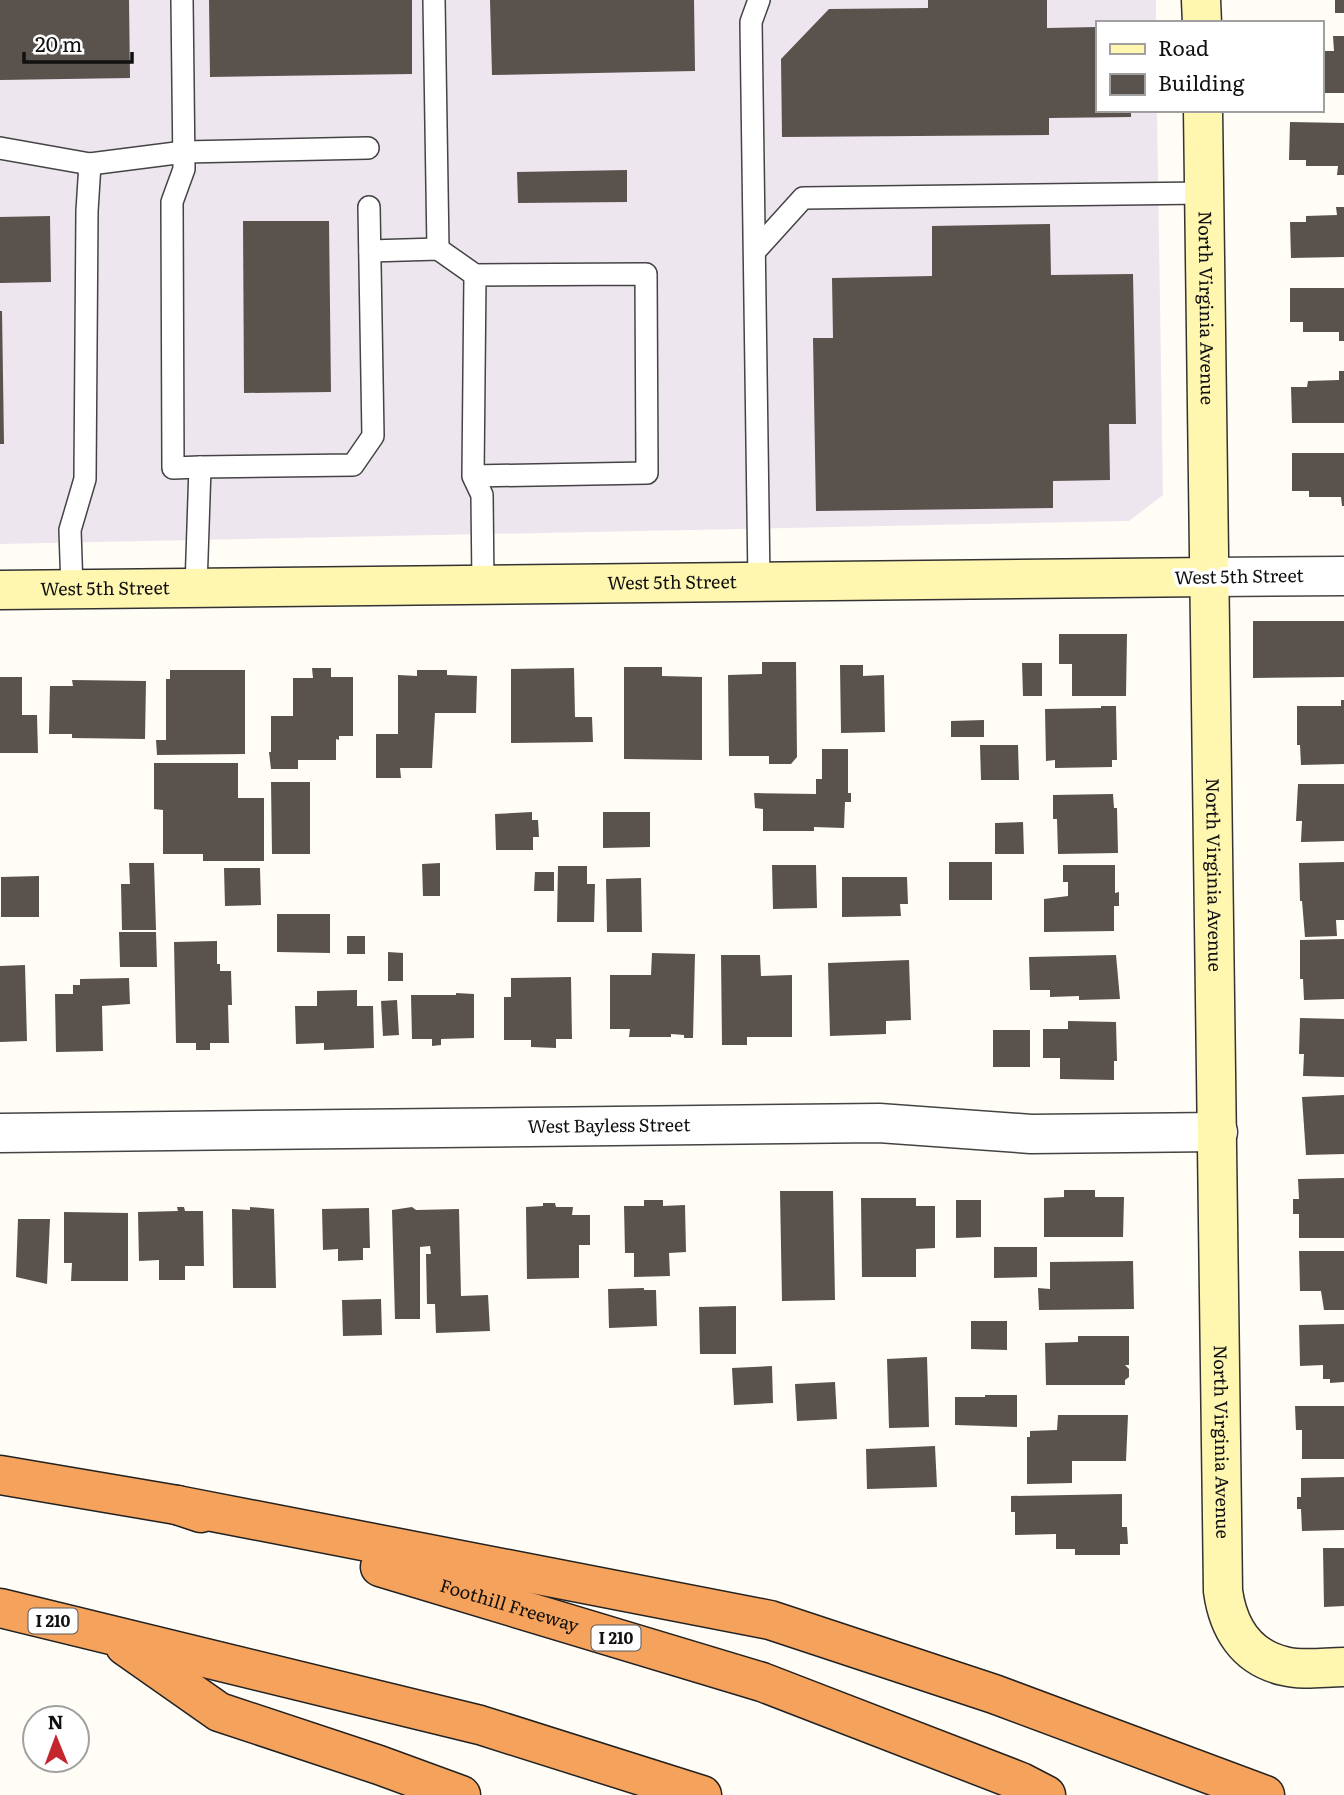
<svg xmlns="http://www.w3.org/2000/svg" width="1344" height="1795" viewBox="0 0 1344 1795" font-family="Literata,serif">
	<rect width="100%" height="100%" fill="#fffdf5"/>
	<polygon fill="#eee6ef" points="0,0 1156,0 1156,23 1097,23 1097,110 1157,110 1163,495 1129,521 0,544"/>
	<g fill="#5a524d">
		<polygon points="0,0 129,0 130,78 0,80"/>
		<polygon points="209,0 412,0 412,74 210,77"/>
		<polygon points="490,0 694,0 695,71 492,75"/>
		<polygon points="928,0 1047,0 1047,28 1097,27 1097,110 1131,110 1131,117 1049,118 1049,135 782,137 781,59 829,9 928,8"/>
		<rect x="1335" y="0" width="9" height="13"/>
		<polygon points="1333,36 1344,36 1344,93 1321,93 1321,51 1334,51"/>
		<polygon points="1290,122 1344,123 1344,175 1337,175 1338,166 1306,166 1306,160 1289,160"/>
		<polygon points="627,170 627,202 518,203 517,172"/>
		<polygon points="1336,207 1344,207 1344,257 1291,258 1290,222 1306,222 1306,216 1337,215"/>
		<polygon points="50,216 51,282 0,283 0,217"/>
		<polygon points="243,221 329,221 331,392 244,393"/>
		<polygon points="1050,224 1051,275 1133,274 1136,424 1109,424 1110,480 1053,481 1053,508 816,511 813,338 833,338 832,278 932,276 932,226"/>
		<polygon points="1290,288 1344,288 1344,341 1339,341 1339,332 1303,332 1303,322 1290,322"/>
		<polygon points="0,311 2,311 4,444 0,444"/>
		<polygon points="1339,371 1344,371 1344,423 1292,423 1291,387 1307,387 1308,381 1339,380"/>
		<polygon points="1292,453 1344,453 1344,506 1342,506 1341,497 1309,497 1309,491 1292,491"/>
		<polygon points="1253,621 1344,621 1344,677 1253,678"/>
		<polygon points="1059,634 1127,634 1126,696 1072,696 1072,664 1059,664"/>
		<polygon points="762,662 796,662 797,757 791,764 769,764 769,756 729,756 728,675 762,674"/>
		<polygon points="1022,663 1042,663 1042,696 1023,696"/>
		<polygon points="840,665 863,665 863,676 884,675 885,732 841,733"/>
		<polygon points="624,667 662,667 662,676 702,677 702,760 624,759"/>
		<polygon points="312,668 331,668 331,677 353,677 353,736 339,736 339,740 336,739 336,760 298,760 298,769 271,769 269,752 271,752 271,716 293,716 293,678 313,678"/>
		<polygon points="574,668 575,717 592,717 593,742 511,743 511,669"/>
		<polygon points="170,670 245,670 245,754 157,755 156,740 166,740 166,679 170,679"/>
		<polygon points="417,670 447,670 447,675 477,676 476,713 435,713 432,768 400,768 401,778 376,778 376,734 398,734 398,675 417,676"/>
		<polygon points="0,677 22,677 22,715 37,715 38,753 0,753"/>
		<polygon points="72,680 146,681 145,739 72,738 72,734 49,734 50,686 73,686"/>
		<polygon points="1341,700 1344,700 1344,764 1301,765 1300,745 1297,745 1297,706 1341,706"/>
		<polygon points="1101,706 1116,706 1117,760 1112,760 1112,767 1055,768 1055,760 1046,761 1045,709 1101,708"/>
		<polygon points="984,720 984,737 951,737 951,721"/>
		<polygon points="980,745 1018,745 1019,780 981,780"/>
		<polygon points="822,749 848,749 848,793 851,793 851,802 845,802 844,828 814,827 814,831 763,831 763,809 755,808 754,793 816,794 816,779 822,779"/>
		<polygon points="154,763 238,763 238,798 264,798 264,861 203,861 203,854 163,854 163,810 154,809"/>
		<polygon points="271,782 310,782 310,854 272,854"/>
		<polygon points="1298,784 1344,784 1344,841 1301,842 1302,821 1296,821"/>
		<polygon points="1113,794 1114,808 1117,808 1118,853 1058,854 1057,819 1053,819 1053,795"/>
		<polygon points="532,812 532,820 538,820 539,837 533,837 533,850 496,850 495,814"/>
		<polygon points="603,812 650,812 650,847 603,848"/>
		<polygon points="1023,822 1024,854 995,854 995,823"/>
		<rect x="949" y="862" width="43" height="38"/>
		<polygon points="1344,862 1344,920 1336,920 1337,936 1305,937 1302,901 1300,901 1299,863"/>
		<polygon points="129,863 154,863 156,930 122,930 121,884 130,884"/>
		<polygon points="440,863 440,896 423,896 422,864"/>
		<polygon points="772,865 816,865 817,908 773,909"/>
		<polygon points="1063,865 1115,865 1115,893 1119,892 1119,906 1114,906 1114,931 1044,932 1044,899 1068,896 1068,882 1063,882"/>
		<polygon points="558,866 587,866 587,884 595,884 594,922 557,922"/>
		<polygon points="224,868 260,868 261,905 225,906"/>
		<polygon points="535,872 554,872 554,891 534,891"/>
		<polygon points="39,876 39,917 1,917 1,877"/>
		<polygon points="842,877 907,877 908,904 900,904 901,916 842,917"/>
		<polygon points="641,878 642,932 607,932 606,879"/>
		<polygon points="277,914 330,914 330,953 277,952"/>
		<polygon points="119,932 156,932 157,967 120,967"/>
		<rect x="347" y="936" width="18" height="18"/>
		<polygon points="1344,939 1344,999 1304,1000 1303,979 1300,979 1300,940"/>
		<polygon points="217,941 217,964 220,964 220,971 231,971 232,1005 228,1005 229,1043 210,1043 210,1050 196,1050 196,1043 176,1043 174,942"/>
		<polygon points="388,952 403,953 403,981 388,981"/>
		<polygon points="652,953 695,954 693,1038 684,1038 684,1035 671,1034 671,1037 629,1037 630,1029 610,1029 610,975 651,975"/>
		<polygon points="721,955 760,955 761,976 792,975 792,1037 747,1037 747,1045 722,1045"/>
		<polygon points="1116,955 1120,999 1079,1000 1079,996 1050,997 1050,990 1030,990 1029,957"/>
		<polygon points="909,960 911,1020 886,1021 886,1034 830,1036 828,963"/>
		<polygon points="25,965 27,1041 0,1042 0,966"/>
		<polygon points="571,977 572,1039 556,1039 556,1048 531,1047 531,1040 504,1040 504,997 511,997 511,978"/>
		<polygon points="129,978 130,1004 102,1006 103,1051 56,1052 55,994 73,994 73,985 80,985 80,979"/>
		<polygon points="357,990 357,1006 373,1006 374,1048 324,1050 324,1043 296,1044 295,1006 317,1006 317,991"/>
		<polygon points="456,993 474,994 474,1038 441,1039 441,1045 432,1046 432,1039 412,1039 411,995 456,995"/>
		<polygon points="397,1000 399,1035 383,1036 381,1001"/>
		<polygon points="1300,1018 1344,1019 1344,1077 1303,1076 1304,1054 1299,1054"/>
		<polygon points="1068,1021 1116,1022 1117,1061 1114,1061 1114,1080 1060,1079 1060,1058 1043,1058 1043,1029 1068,1029"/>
		<rect x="993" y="1030" width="37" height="37"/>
		<polygon points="1344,1095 1344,1154 1306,1155 1302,1097"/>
		<polygon points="1344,1178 1344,1238 1299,1238 1299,1214 1293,1214 1293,1199 1299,1199 1298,1179"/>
		<polygon points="1064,1190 1095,1190 1095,1197 1124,1197 1123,1237 1044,1237 1044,1198 1064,1197"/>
		<polygon points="780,1191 833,1191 835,1300 782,1301"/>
		<polygon points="861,1198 916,1198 916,1206 935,1206 935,1248 916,1249 916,1277 862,1277"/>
		<polygon points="644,1200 663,1200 663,1206 685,1205 686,1252 669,1253 670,1276 634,1277 634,1253 625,1253 624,1206 644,1206"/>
		<polygon points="956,1200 981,1200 981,1237 956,1238"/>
		<polygon points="543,1203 555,1203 556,1207 573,1207 572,1215 590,1215 590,1245 579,1245 579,1278 527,1279 526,1207 543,1206"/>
		<polygon points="177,1207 184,1207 185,1211 203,1211 204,1266 185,1266 185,1280 159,1280 159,1260 139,1261 138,1212 178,1211"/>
		<polygon points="250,1207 274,1209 276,1288 233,1288 232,1209 250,1210"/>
		<polygon points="412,1207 416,1210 459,1209 461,1296 488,1295 490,1331 436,1333 435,1304 427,1304 426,1254 431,1254 430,1246 420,1247 420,1319 395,1319 392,1210"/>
		<polygon points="369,1208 370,1248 363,1248 363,1260 338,1261 338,1249 323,1250 322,1209"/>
		<polygon points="64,1212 128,1213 128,1281 71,1281 72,1263 64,1263"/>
		<polygon points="18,1219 50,1219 47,1284 16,1277"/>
		<polygon points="994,1247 1037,1247 1037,1277 994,1278"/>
		<polygon points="1299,1251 1344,1251 1344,1310 1324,1310 1321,1291 1300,1291"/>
		<polygon points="1133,1261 1134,1309 1039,1310 1038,1288 1050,1289 1050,1262"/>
		<polygon points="644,1288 644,1290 656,1290 657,1326 609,1328 608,1289"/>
		<polygon points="381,1299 382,1335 343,1336 342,1300"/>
		<polygon points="736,1306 736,1354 700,1354 699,1307"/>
		<polygon points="971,1321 1007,1321 1007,1350 971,1349"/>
		<polygon points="1344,1324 1344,1382 1330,1383 1330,1379 1323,1379 1323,1365 1300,1366 1299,1325"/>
		<polygon points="1078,1336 1129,1336 1129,1365 1125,1365 1129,1369 1129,1377 1125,1380 1125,1385 1046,1385 1045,1343 1078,1342"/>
		<polygon points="927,1357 929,1427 889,1428 887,1359"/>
		<polygon points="772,1366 773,1403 734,1405 732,1368"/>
		<polygon points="835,1382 837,1419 797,1421 795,1384"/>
		<polygon points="985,1395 1017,1395 1017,1427 955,1425 955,1397 985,1397"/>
		<polygon points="1295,1406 1344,1406 1344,1459 1302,1459 1302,1430 1296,1430"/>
		<polygon points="1058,1415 1128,1415 1126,1461 1072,1461 1072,1483 1027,1484 1027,1437 1030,1437 1030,1431 1057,1430"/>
		<polygon points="935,1446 937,1487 867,1489 866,1449"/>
		<polygon points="1344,1477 1344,1530 1302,1531 1301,1509 1297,1509 1297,1497 1301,1497 1301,1478"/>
		<polygon points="1122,1494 1122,1527 1127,1527 1128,1544 1120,1544 1120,1555 1075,1555 1075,1549 1056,1549 1056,1534 1015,1535 1015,1512 1011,1512 1011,1496"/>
		<polygon points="1323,1548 1344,1548 1344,1606 1324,1607"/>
	</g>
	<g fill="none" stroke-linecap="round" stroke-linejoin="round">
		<g stroke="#444" stroke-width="24">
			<g id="lane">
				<polyline points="182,0 184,169 172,202 173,468 200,467 196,587"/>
				<polyline points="434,0 438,249"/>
				<polyline points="759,0 751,22 759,582"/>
				<polyline points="0,148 90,164 184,152 368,148"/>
				<polyline points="370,251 438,249 475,275"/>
				<polyline points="755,251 803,198 1205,193"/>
				<polyline points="200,467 353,465 373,436 369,207"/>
				<polyline points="473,476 647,473 646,274 475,275 473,476 482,495 483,585"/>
				<polyline points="72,589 70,530 85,479 87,211 90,164"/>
			</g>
		</g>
		<g stroke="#444" stroke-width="41">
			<g id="street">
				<polyline points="1211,577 1344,576"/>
				<path id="s1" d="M0,1133L879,1123L1031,1134L1218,1132"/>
			</g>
		</g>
		<g stroke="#333" stroke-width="41">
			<g id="secondary">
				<polyline points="1201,0 1202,23"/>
				<path id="s2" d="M1203,110L1223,1591C1228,1627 1245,1657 1284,1666C1302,1671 1325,1667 1344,1667"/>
				<path id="s3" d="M0,590L1211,577"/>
			</g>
		</g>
		<g stroke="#222" stroke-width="41">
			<g id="highway">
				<polyline points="0,1475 177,1505 201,1513"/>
				<polyline points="177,1505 770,1620 994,1694 1265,1795"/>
				<path id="s4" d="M380,1567L762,1682L1021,1782L1046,1795"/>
				<polyline points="0,1608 480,1725 702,1795"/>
				<polyline points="125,1646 219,1712 379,1765 461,1795"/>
			</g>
		</g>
		<use href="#lane" stroke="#fff" stroke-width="21"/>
		<use href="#street" stroke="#fff" stroke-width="38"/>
		<use href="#secondary" stroke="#fff6b0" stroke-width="38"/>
		<use href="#highway" stroke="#f5a25d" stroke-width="38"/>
	</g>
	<g text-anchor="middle" stroke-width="7" stroke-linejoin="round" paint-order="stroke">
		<g fill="#fff" stroke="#585858" stroke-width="2">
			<rect x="28.5" y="1608.5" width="49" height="25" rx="5"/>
			<rect x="591.5" y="1625.5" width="49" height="25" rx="5"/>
		</g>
		<g font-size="16" font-weight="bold" fill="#111">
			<text x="53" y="1627">I 210</text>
			<text x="616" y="1644">I 210</text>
		</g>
		<g font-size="18" fill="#111" stroke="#fff">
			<text dy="6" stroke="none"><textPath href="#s2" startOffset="198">North Virginia Avenue</textPath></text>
			<text transform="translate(1239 577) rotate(-1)" y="6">West 5th Street</text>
			<text dy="6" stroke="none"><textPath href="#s3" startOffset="672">West 5th Street</textPath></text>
			<text dy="6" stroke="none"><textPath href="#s3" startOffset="105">West 5th Street</textPath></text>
			<text dy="6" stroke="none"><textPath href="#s2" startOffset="765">North Virginia Avenue</textPath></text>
			<text dy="6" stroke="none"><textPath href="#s1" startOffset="609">West Bayless Street</textPath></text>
			<text dy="6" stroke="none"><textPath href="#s2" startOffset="1332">North Virginia Avenue</textPath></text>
			<text dy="6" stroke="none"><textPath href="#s4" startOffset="135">Foothill Freeway</textPath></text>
		</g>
	</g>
	<rect x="1096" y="21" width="228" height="91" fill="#ffffff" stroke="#a0a0a0" stroke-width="2"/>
	<rect x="1110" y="44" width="35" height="10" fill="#fff6b0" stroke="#a0a0a0" stroke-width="2"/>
	<text x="1158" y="56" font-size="21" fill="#111111">Road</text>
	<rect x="1110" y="74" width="35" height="21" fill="#5a524d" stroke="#a0a0a0" stroke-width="2"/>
	<text x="1158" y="91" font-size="21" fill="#111111">Building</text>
	<g transform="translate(56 1739) rotate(359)"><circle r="33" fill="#ffffff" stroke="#a0a0a0" stroke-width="2"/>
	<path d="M0-5L12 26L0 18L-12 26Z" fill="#c4262e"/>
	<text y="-10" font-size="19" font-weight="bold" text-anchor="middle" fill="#111111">N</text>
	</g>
	<path d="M24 52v10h108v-10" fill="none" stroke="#111111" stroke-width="3.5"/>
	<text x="35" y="52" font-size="21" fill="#111111" stroke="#ffffff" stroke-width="5" paint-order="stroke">20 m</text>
</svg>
